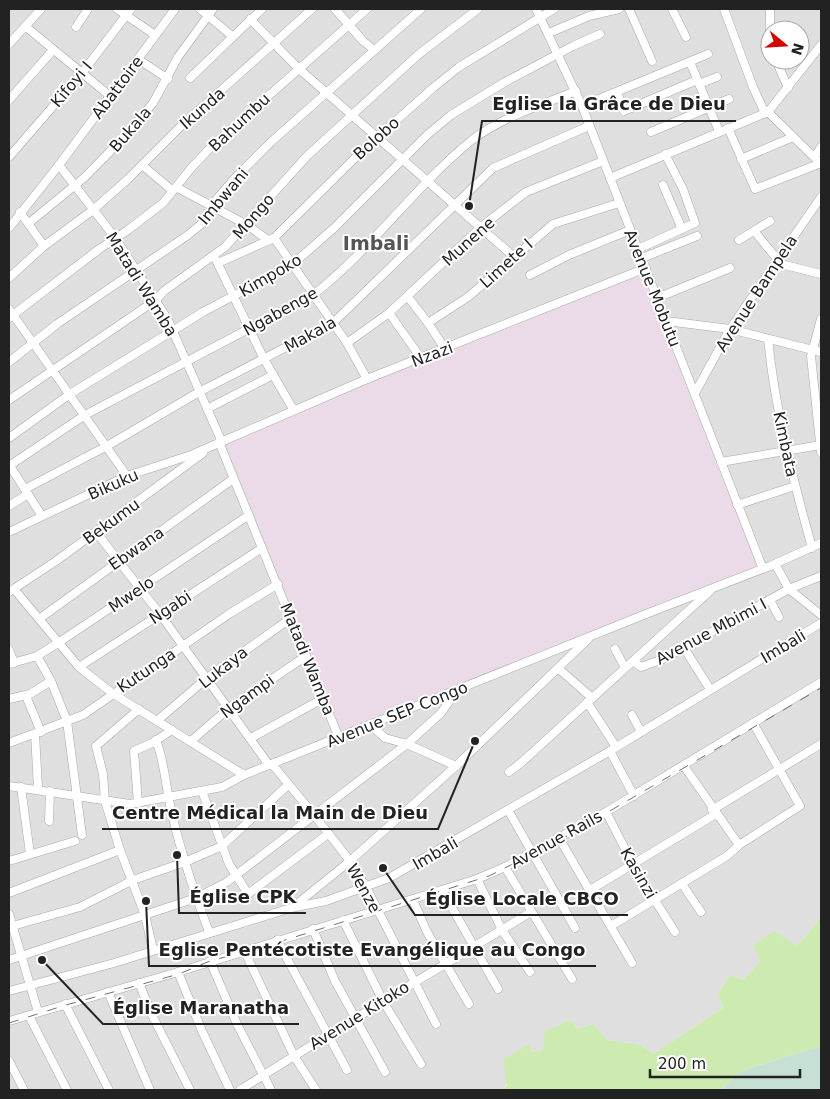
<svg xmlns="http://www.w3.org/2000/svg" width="830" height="1099" viewBox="0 0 830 1099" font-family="'DejaVu Sans',sans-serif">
	<rect width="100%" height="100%" fill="#f2efe9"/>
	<path fill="#e0dfdf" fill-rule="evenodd" d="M9,9H821V918L797,946H754L760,961L743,980L730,975L718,994L723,1008L653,1054L641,1045L608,1040L593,1024L577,1029L570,1020L543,1050L532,1052L529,1045L503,1090H9ZM770,30H800V60H770Z"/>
	<polygon fill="#ebdbe8" points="642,274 759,566 343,735 226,442"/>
	<polygon fill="#cdebb0" points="821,918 821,1046 741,1071 722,1090 503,1090 507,1085 503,1060 529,1044 532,1052 543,1050 545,1031 571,1020 577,1029 593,1024 608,1040 641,1045 653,1054 723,1008 718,994 730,975 743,980 760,961 753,946 774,931 797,946"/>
	<polygon fill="#c6e0d4" points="821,1046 821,1090 722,1090 741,1071"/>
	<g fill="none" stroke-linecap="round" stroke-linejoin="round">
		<g stroke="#a9a9a9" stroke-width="9">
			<g id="minor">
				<polyline points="117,9 155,35"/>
				<polyline points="200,9 232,36"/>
				<polyline points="335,9 363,41 373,49"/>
				<polyline points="536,9 582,106 763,569"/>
				<polyline points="629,9 652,61"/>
				<polyline points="672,9 686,37"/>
				<polyline points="724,9 753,87 765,113"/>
				<polyline points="770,9 770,35"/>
				<polyline points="250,19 298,68 513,256"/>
				<polyline points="25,26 110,96"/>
				<polyline points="76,27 88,9"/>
				<polyline points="549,33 589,16 619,9"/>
				<polyline points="9,44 41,9"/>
				<polyline points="138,59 168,79"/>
				<polyline points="776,60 788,88"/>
				<polyline points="690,62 719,131"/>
				<polyline points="190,78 262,9"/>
				<polyline points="699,84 717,77"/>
				<polyline points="617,92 624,111 697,80"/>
				<polyline points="9,100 53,50"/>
				<polyline points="582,106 708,54"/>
				<polyline points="768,112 821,164"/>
				<polyline points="728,128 755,189 821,163"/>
				<polyline points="651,132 729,99"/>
				<polyline points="815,156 821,147"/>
				<polyline points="9,157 82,73 131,9"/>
				<polyline points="741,159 793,137"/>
				<polyline points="59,165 116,239 168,320 221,440"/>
				<polyline points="142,165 173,191"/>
				<polyline points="610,178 768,112 821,45"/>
				<polyline points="663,185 682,229"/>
				<polyline points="176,187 247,225 268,240"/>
				<polyline points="20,212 44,246"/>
				<polyline points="29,223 85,177 126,135 153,103 178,57 213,9"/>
				<polyline points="9,228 59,165 175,9"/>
				<polyline points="754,231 778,260"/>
				<polyline points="274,238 347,343 367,379"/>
				<polyline points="739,240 770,221"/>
				<polyline points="638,249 695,223 683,189 665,154"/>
				<polyline points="642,258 697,236"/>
				<polyline points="216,260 264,359 293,409"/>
				<polyline points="218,263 274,238 362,151 434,87 459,67 554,9"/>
				<polyline points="777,263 821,274"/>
				<polyline points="530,275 569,255 630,230"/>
				<polyline points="9,278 44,246 93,210 128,179 181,126 312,9"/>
				<polyline points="408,297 428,323"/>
				<polyline points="657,298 730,268"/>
				<polyline points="9,309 127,476"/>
				<polyline points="389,313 421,358"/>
				<polyline points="9,318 98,250 128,230 163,203 192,167 214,144 367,9"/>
				<polyline points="821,319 811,356 821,452"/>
				<polyline points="666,321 730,329 821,352"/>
				<path d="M768,339C775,410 793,479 812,548"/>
				<polyline points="347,343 389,313 481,227 526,192 603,161"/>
				<polyline points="445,349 428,323 468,297 553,224 619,203"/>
				<polyline points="9,362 57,324 188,235 205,221 215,201 234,179 271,142 421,9"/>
				<polyline points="695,393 730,329 821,197"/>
				<polyline points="9,400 156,300 164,291 225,247 307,156 419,54 478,9"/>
				<polyline points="207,409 273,375"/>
				<polyline points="9,438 70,394 203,312 293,264 334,228 427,135 451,115 505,82 573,46 600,34"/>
				<polyline points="219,442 339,738"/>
				<polyline points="721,462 821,445"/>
				<path d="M9,466L85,415L313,295C372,249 415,186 472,140C502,117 542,105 576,91"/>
				<polyline points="10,466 42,516"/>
				<polyline points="25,489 107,446 199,392 333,323 493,168 589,126"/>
				<polyline points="737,505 795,486"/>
				<polyline points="9,506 28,494"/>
				<polyline points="9,532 127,476 191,455 367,379 646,268"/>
				<polyline points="96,532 160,614 269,765"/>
				<polyline points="775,564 789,589 821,615"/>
				<polyline points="14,589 79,667 112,693 244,775"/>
				<polyline points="9,592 56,561 203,453"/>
				<polyline points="770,600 779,617"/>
				<polyline points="39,619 233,479"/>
				<polyline points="684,648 710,689"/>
				<polyline points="615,649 625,668"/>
				<polyline points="9,650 14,663"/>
				<polyline points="37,656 51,681 67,721 82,835"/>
				<polyline points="633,661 641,667 663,659 789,589 821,576"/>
				<polyline points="9,664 37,656 58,643 249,515"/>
				<polyline points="79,667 262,548"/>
				<polyline points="559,669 591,697"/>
				<polyline points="26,696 41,732"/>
				<polyline points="9,699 30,694 51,681"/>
				<polyline points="587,702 616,747"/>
				<polyline points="139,709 96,746 103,774 105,801 120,850 145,915 153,950"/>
				<polyline points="632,715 641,732"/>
				<polyline points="158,720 207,678 291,618"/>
				<polyline points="371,725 385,738 407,744 456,766"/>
				<polyline points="35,734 38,788"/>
				<polyline points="251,738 324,698"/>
				<path d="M156,740C164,761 165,779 169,800C178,845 193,889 209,932"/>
				<polyline points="191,741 228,709 306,656"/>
				<polyline points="9,743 83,715 229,614 278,584"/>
				<polyline points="610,751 634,796"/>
				<polyline points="272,764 314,815 350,861 366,887 436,1024"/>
				<polyline points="684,766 739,845"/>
				<polyline points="509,772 522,762 711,590"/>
				<polyline points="9,786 130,804 222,787 244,775 651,612 770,566 821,543"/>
				<polyline points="21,787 30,854"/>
				<polyline points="202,791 229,864 248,894 328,834"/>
				<polyline points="138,803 134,751 152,743 172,730"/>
				<polyline points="508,810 575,928"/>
				<polyline points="712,810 821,744"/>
				<polyline points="606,812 637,872 675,932"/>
				<polyline points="49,821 50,791"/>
				<polyline points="559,838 632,963"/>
				<polyline points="9,861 75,841"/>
				<polyline points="505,867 572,979"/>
				<polyline points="477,879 502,930 530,972"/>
				<polyline points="682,884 701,912"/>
				<polyline points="442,890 498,989"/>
				<polyline points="590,890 716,814"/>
				<polyline points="9,893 120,850"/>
				<polyline points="413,900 427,932 469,1004"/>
				<polyline points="293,907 350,861 456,766 588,639"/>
				<polyline points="9,914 38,1012"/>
				<polyline points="343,920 383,1001 421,1064"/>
				<polyline points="611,926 727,856 739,845 800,806 753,723"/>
				<polyline points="9,927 80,907 133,880 185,862 222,846 288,785"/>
				<polyline points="313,929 335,981 385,1072"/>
				<polyline points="277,940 347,1070"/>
				<polyline points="244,950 294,1056 316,1090"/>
				<polyline points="9,960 196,898 227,882 407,744 441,713 457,690"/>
				<polyline points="210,961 237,1024 271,1090"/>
				<polyline points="178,972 202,1031 230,1090"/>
				<polyline points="139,983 153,1017 190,1090"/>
				<polyline points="9,991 114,963 291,908 326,901 389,878 610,751 821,623"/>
				<polyline points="108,992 150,1090"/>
				<polyline points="65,1004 109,1090"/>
				<polyline points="29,1016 67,1090"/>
				<polyline points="9,1021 178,972 477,879 505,867 606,812 821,682"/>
				<polyline points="9,1061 24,1090"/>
				<path d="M240,1090C336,1029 434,971 531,912"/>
			</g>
		</g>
		<use href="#minor" stroke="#fff" stroke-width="8"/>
		<polyline stroke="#707070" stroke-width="1" stroke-dasharray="10 10" stroke-linecap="butt" points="9,1023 66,1005 179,974 210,961 263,947 489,876 560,840 821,688"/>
	</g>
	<g text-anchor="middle" stroke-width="4" stroke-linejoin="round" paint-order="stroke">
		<g font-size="16" fill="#222" stroke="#fff">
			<text transform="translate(71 84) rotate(-50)" y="6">Kifoyi I</text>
			<text transform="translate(117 87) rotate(-53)" y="6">Abattoire</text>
			<text transform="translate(202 108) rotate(-41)" y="6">Ikunda</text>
			<text transform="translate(239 122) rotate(-43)" y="6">Bahumbu</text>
			<text transform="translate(130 129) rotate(-49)" y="6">Bukala</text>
			<text transform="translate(376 138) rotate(-42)" y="6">Bolobo</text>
			<text transform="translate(223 196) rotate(-50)" y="6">Imbwani</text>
			<text transform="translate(253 216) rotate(-49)" y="6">Mongo</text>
			<text transform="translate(468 241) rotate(-42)" y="6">Munene</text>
			<text transform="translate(506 263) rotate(-42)" y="6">Limete I</text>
			<text transform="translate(270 275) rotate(-30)" y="6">Kimpoko</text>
			<text transform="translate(142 284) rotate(58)" y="6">Matadi Wamba</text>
			<text transform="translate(653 288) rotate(68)" y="6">Avenue Mobutu</text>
			<text transform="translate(756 293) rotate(-57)" y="6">Avenue Bampela</text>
			<text transform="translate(280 311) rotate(-29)" y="6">Ngabenge</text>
			<text transform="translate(310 334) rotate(-29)" y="6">Makala</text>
			<text transform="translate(432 354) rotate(-21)" y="6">Nzazi</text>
			<text transform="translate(786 444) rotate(78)" y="6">Kimbata</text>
			<text transform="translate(113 484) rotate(-24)" y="6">Bikuku</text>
			<text transform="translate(111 521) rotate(-36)" y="6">Bekumu</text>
			<text transform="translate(136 548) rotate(-35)" y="6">Ebwana</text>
			<text transform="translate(131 594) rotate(-34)" y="6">Mwelo</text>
			<text transform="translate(170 607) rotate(-33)" y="6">Ngabi</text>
			<text transform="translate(711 631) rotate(-28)" y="6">Avenue Mbimi I</text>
			<text transform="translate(783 646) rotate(-31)" y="6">Imbali</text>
			<text transform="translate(308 659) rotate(68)" y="6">Matadi Wamba</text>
			<text transform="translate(223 667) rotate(-38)" y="6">Lukaya</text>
			<text transform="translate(146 670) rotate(-34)" y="6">Kutunga</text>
			<text transform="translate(247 696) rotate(-36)" y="6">Ngampi</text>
			<text transform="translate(397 714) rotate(-22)" y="6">Avenue SEP Congo</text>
			<text transform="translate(556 839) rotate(-29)" y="6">Avenue Rails</text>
			<text transform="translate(435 853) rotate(-30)" y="6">Imbali</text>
			<text transform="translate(639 873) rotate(60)" y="6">Kasinzi</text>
			<text transform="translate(364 888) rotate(61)" y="6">Wenze</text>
			<text transform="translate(359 1015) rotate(-32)" y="6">Avenue Kitoko</text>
		</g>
		<g font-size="19" font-weight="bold" fill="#555" stroke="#fff">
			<text x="376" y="250">Imbali</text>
		</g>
	</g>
	<path fill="none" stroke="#222" stroke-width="2" d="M469 206L482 121H736M475 741L438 829H102M177 855L179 913H306M383 868L415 915H628M146 901L149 966H596M42 960L103 1024H299"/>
	<g fill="#222" stroke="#fff" stroke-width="2">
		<circle cx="469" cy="206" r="5"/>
		<circle cx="475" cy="741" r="5"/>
		<circle cx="177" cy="855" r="5"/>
		<circle cx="383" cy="868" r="5"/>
		<circle cx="146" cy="901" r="5"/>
		<circle cx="42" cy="960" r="5"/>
	</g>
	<g font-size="18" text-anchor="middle" font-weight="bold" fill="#222" stroke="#fff" stroke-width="4" stroke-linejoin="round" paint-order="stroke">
		<text x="609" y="110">Eglise la Grâce de Dieu</text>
		<text x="270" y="819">Centre Médical la Main de Dieu</text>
		<text x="243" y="903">Église CPK</text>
		<text x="522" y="905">Église Locale CBCO</text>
		<text x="372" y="956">Eglise Pentécotiste Evangélique au Congo</text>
		<text x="201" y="1014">Église Maranatha</text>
	</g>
	<rect width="830" height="1099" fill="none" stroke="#222222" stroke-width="20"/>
	<g transform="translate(785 45) rotate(108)"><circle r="24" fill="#ffffff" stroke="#a7a7a7"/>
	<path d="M0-4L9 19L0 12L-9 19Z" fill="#d40000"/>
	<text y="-8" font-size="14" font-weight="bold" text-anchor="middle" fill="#222222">N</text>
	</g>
	<path d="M650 1069v8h150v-8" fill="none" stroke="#222222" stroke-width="2.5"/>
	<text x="658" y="1069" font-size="15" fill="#222222" stroke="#ffffff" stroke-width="4" paint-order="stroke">200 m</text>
</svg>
